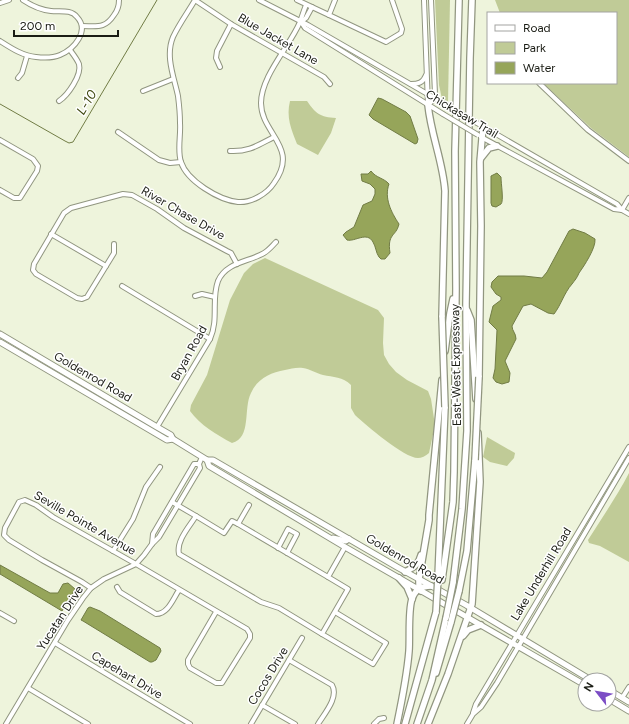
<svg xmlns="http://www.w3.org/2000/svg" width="629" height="724" viewBox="0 0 629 724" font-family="Figtree,sans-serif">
	<rect width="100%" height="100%" fill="#eef4dc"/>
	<g fill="#c0cb97">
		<polygon points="435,0 450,0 448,102 442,99 439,85"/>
		<polygon points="495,0 629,0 629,157 591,128 543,83 616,83 616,13 500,13"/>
		<path d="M290,101H307C316,114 320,117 336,118L331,133L318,155L297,144C291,129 286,117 290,101Z"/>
		<path d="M265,258L378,310L384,318L383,343L384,355L389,364L396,372L407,380L428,391L431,399L435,425L429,453C426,456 421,458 418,458C404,458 366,425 355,415L351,408V385C343,377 333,377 323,375C316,373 310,369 303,368C296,367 291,369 285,370C270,373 258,378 251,393C243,408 252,438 232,443C217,435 200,425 190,411L191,405L207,375L230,300L244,273L253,264Z"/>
		<polygon points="487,437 515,453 514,458 507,466 490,462 483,457"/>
		<path d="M629,473V562L600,546L589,543L588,540C602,518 617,496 629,473Z"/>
	</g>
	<g fill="#96a55a" stroke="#717c45">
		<polygon points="378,98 382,99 406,112 410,116 418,139 417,143 415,144 373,119 369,115"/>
		<path d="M371,171C376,178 384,178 389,184C384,198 391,212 399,224C396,237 387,233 390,253L385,259H381L379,257C376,253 376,247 373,242C367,231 355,242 347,240L343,235L346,232L354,227L363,205L372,201L375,194V189L370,184L362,181L361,174H368Z"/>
		<path d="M497,173L501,177C501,184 504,201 501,204L496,207L492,206L491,203V176Z"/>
		<path d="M573,229L585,233L595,239C596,248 584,266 579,273C577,278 575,280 572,284C564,293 561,305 554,314L548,313L531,304L523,306L512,326C512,331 516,333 516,339L505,361L510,373L509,382L502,384L496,382L493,378L495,369L497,330L489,322L493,306L501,300V297L496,294L491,287L492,282L498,276H524L542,278L547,272L569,231Z"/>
		<polygon points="0,565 50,593 58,593 63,584 68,583 75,589 62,611 0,574"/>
		<polygon points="90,607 100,611 160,648 161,651 156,660 152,662 150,662 83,621 81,620 88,608"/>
	</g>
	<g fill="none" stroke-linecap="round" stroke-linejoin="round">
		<polyline stroke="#717c45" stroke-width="1" points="0,104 65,141 69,143 73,142 157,0"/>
		<g stroke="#919680" stroke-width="6">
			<g id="minor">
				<path d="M195,0C188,12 179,24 173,37C165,56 174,77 178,96C179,104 180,114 180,123C181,136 177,150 181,162C187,181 219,200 238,202C251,203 267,194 274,183C300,147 261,134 261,103C261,76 290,46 300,22C302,16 304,10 306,5"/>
				<polyline points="195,0 231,24 324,77 330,84"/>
				<polyline points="259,0 308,25 443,103"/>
				<polyline points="297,0 329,15"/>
				<polyline points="335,0 329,15 386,42 401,33 402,29 392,0"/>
				<polyline points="424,0 428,105"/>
				<polyline points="0,3 9,0"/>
				<polyline points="301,22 305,28 443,114"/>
				<polyline points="301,22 306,18 312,7"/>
				<path d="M82,26C97,26 105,29 114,15C118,10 119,6 119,0"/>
				<path d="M0,41C11,48 23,56 36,57C44,58 53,58 60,55C74,49 90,31 77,17C71,9 60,12 51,11C41,10 32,6 23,0"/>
				<polyline points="220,67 216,58 217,51 231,24"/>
				<polyline points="18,78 22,73 27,56"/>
				<polyline points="539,83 588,130 629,161"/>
				<path d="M411,84C418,84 423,83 426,75"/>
				<polyline points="143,91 173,79"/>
				<path d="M59,101C68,95 82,75 79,64C77,59 73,54 70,50"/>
				<polyline points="428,105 435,98 435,94 431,0"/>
				<polyline points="477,123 617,204 622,210 629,214"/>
				<polyline points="118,132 159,160 170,163 181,162"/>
				<polyline points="481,137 614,209 622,210"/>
				<polyline points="0,140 33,159 38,166 37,171 20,198 14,198 0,190"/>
				<path d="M230,151C249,152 258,145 274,137"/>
				<polyline points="622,210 629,198"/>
				<polyline points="51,234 106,266"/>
				<polyline points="114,244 114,253 87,297 82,299 77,298 36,274 33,270 34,264 64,213 71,208 123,194 132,195 157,209 184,228 227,251 231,253 237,264"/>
				<polyline points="122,286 210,339"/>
				<polyline points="195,296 202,294 215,297"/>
				<path d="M157,427L210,339C219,319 211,300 218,281C226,262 249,262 264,253C269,250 272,246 276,242"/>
				<path d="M172,502L196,516C189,527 176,541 179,554L261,602L279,608L322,634"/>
				<polyline points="196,516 224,533 232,521 238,524 249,505"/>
				<polyline points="238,524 328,577"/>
				<polyline points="152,544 153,534 194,464 199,464"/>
				<polyline points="278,548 288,529 297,534 287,553"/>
				<polyline points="113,551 133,519 146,487 160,467"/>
				<path d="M117,587L120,592L156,614C168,614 173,599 179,590"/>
				<polyline points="91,588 82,582 42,560 9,540 4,535 5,528 19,502 25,500 36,505 53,517 136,564 247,629 250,634 250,638 222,683 216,683 190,668 188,664 188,660 216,612"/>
				<polyline points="335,612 386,643 373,664 322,634 348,589 328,577 345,547"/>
				<polyline points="0,613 14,621"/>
				<polyline points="55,643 190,724"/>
				<path d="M289,660L332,685C339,697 325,713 318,724"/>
				<polyline points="28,688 88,724"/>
				<polyline points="622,698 629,687"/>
				<polyline points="262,705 295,724"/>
				<polyline points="473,713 476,704 629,447"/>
				<polyline points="6,724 68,620 83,598 91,588 104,579 136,564 144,555 152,544 159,537 200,468 199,464 202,457"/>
				<polyline points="251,724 302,638"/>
				<polyline points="374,724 379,719 384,718"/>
				<polyline points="467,724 473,714 481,707 497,683 629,458"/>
			</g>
		</g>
		<g stroke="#919680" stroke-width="7">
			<g id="major">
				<polyline points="0,334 157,427 171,435 173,439 207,460 213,460 397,567 466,605 591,680"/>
				<polyline points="0,342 167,440 173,439"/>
				<polyline points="207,460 209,466 345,547 585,685"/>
				<polyline points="333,538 346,541 349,539"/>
				<polyline points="609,690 629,702"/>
				<polyline points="609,699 629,711"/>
			</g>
		</g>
		<g stroke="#919680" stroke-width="8">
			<g id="highway">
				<path d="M428,105C431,135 443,162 445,191L442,317"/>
				<polyline points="481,158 489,148 497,146"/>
				<polyline points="467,310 471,320 476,399"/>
				<polyline points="445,351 450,313 453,299"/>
				<polyline points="479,377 481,226 480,162 483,127"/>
				<path d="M405,572C413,568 419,564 421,555"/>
				<polyline points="438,577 445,407"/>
				<polyline points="399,578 407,587 412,599"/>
				<polyline points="442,580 453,502 454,472 456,289 455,151 459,0"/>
				<polyline points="453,583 462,509 467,431 466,304 470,58 472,0"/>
				<polyline points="421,591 419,587 419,579 429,520 429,515 442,380"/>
				<polyline points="459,591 467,551 475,460"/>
				<polyline points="463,636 468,630 481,625"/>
				<polyline points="436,673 451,622"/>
				<path d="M397,724C402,700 407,676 409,651C410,638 408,610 412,599C415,589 422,586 431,586"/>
				<polyline points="405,724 436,612"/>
				<polyline points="417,724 432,680 446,618"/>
				<polyline points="428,724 448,674 472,604 480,482 478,433"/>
			</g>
		</g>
		<use href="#minor" stroke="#fff" stroke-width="4"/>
		<use href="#major" stroke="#fff" stroke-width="5"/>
		<use href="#highway" stroke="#fff" stroke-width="5.5"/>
		<g stroke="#919680" stroke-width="6" stroke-linecap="butt">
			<g id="minor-bridge">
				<polyline points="443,103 477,123"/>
				<polyline points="443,114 478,135"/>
			</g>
		</g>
		<g stroke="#919680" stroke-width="8" stroke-linecap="butt">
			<g id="highway-bridge">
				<polyline points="442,317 445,407"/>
				<polyline points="475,460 479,377"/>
				<polyline points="436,612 438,577"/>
				<polyline points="446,618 453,583"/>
				<polyline points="451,622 459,591"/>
			</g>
		</g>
		<use href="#minor-bridge" stroke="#fff" stroke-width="4"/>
		<use href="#highway-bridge" stroke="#fff" stroke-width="5.5"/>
	</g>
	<g text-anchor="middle" stroke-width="3" stroke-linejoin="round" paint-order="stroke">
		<g font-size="12" fill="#1a1c14" stroke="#fff">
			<text transform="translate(278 39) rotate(30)" y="4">Blue Jacket Lane</text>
			<text transform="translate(462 114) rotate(31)" y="4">Chickasaw Trail</text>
			<text transform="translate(183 213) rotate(30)" y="4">River Chase Drive</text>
			<text transform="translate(189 353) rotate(-61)" y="4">Bryan Road</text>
			<text transform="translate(456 365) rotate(-91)" y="4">East-West Expressway</text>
			<text transform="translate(93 377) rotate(30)" y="4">Goldenrod Road</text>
			<text transform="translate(85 523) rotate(30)" y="4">Seville Pointe Avenue</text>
			<text transform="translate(405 559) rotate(30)" y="4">Goldenrod Road</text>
			<text transform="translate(541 574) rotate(-59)" y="4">Lake Underhill Road</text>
			<text transform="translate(60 618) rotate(-57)" y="4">Yucatan Drive</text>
			<text transform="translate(127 675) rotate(31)" y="4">Capehart Drive</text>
			<text transform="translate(268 676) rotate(-59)" y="4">Cocos Drive</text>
		</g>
		<g font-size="13" font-style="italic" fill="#3f480f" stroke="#fff">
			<text transform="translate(86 102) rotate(-59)" y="5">L-10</text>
		</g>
	</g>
	<rect x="487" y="12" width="130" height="72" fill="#ffffff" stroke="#a3a4a1"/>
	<rect x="495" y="25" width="20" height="6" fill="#ffffff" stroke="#a3a4a1"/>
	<text x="523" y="32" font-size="12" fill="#1a1c14">Road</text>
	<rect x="495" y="42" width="20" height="12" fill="#c0cb97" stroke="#a3a4a1"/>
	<text x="523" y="52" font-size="12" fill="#1a1c14">Park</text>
	<rect x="495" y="62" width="20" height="12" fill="#96a55a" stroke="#a3a4a1"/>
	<text x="523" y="72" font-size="12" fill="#1a1c14">Water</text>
	<g transform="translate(597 692) rotate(301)"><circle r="19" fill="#ffffff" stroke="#a3a4a1"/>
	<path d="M0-3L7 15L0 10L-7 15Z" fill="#7c4dc5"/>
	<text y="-6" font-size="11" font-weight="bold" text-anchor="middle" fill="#1a1c14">N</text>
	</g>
	<path d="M14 30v6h104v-6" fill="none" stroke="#1a1c14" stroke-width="2"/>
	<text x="20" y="30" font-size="12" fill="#1a1c14" stroke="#ffffff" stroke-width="3" paint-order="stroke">200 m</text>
</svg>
